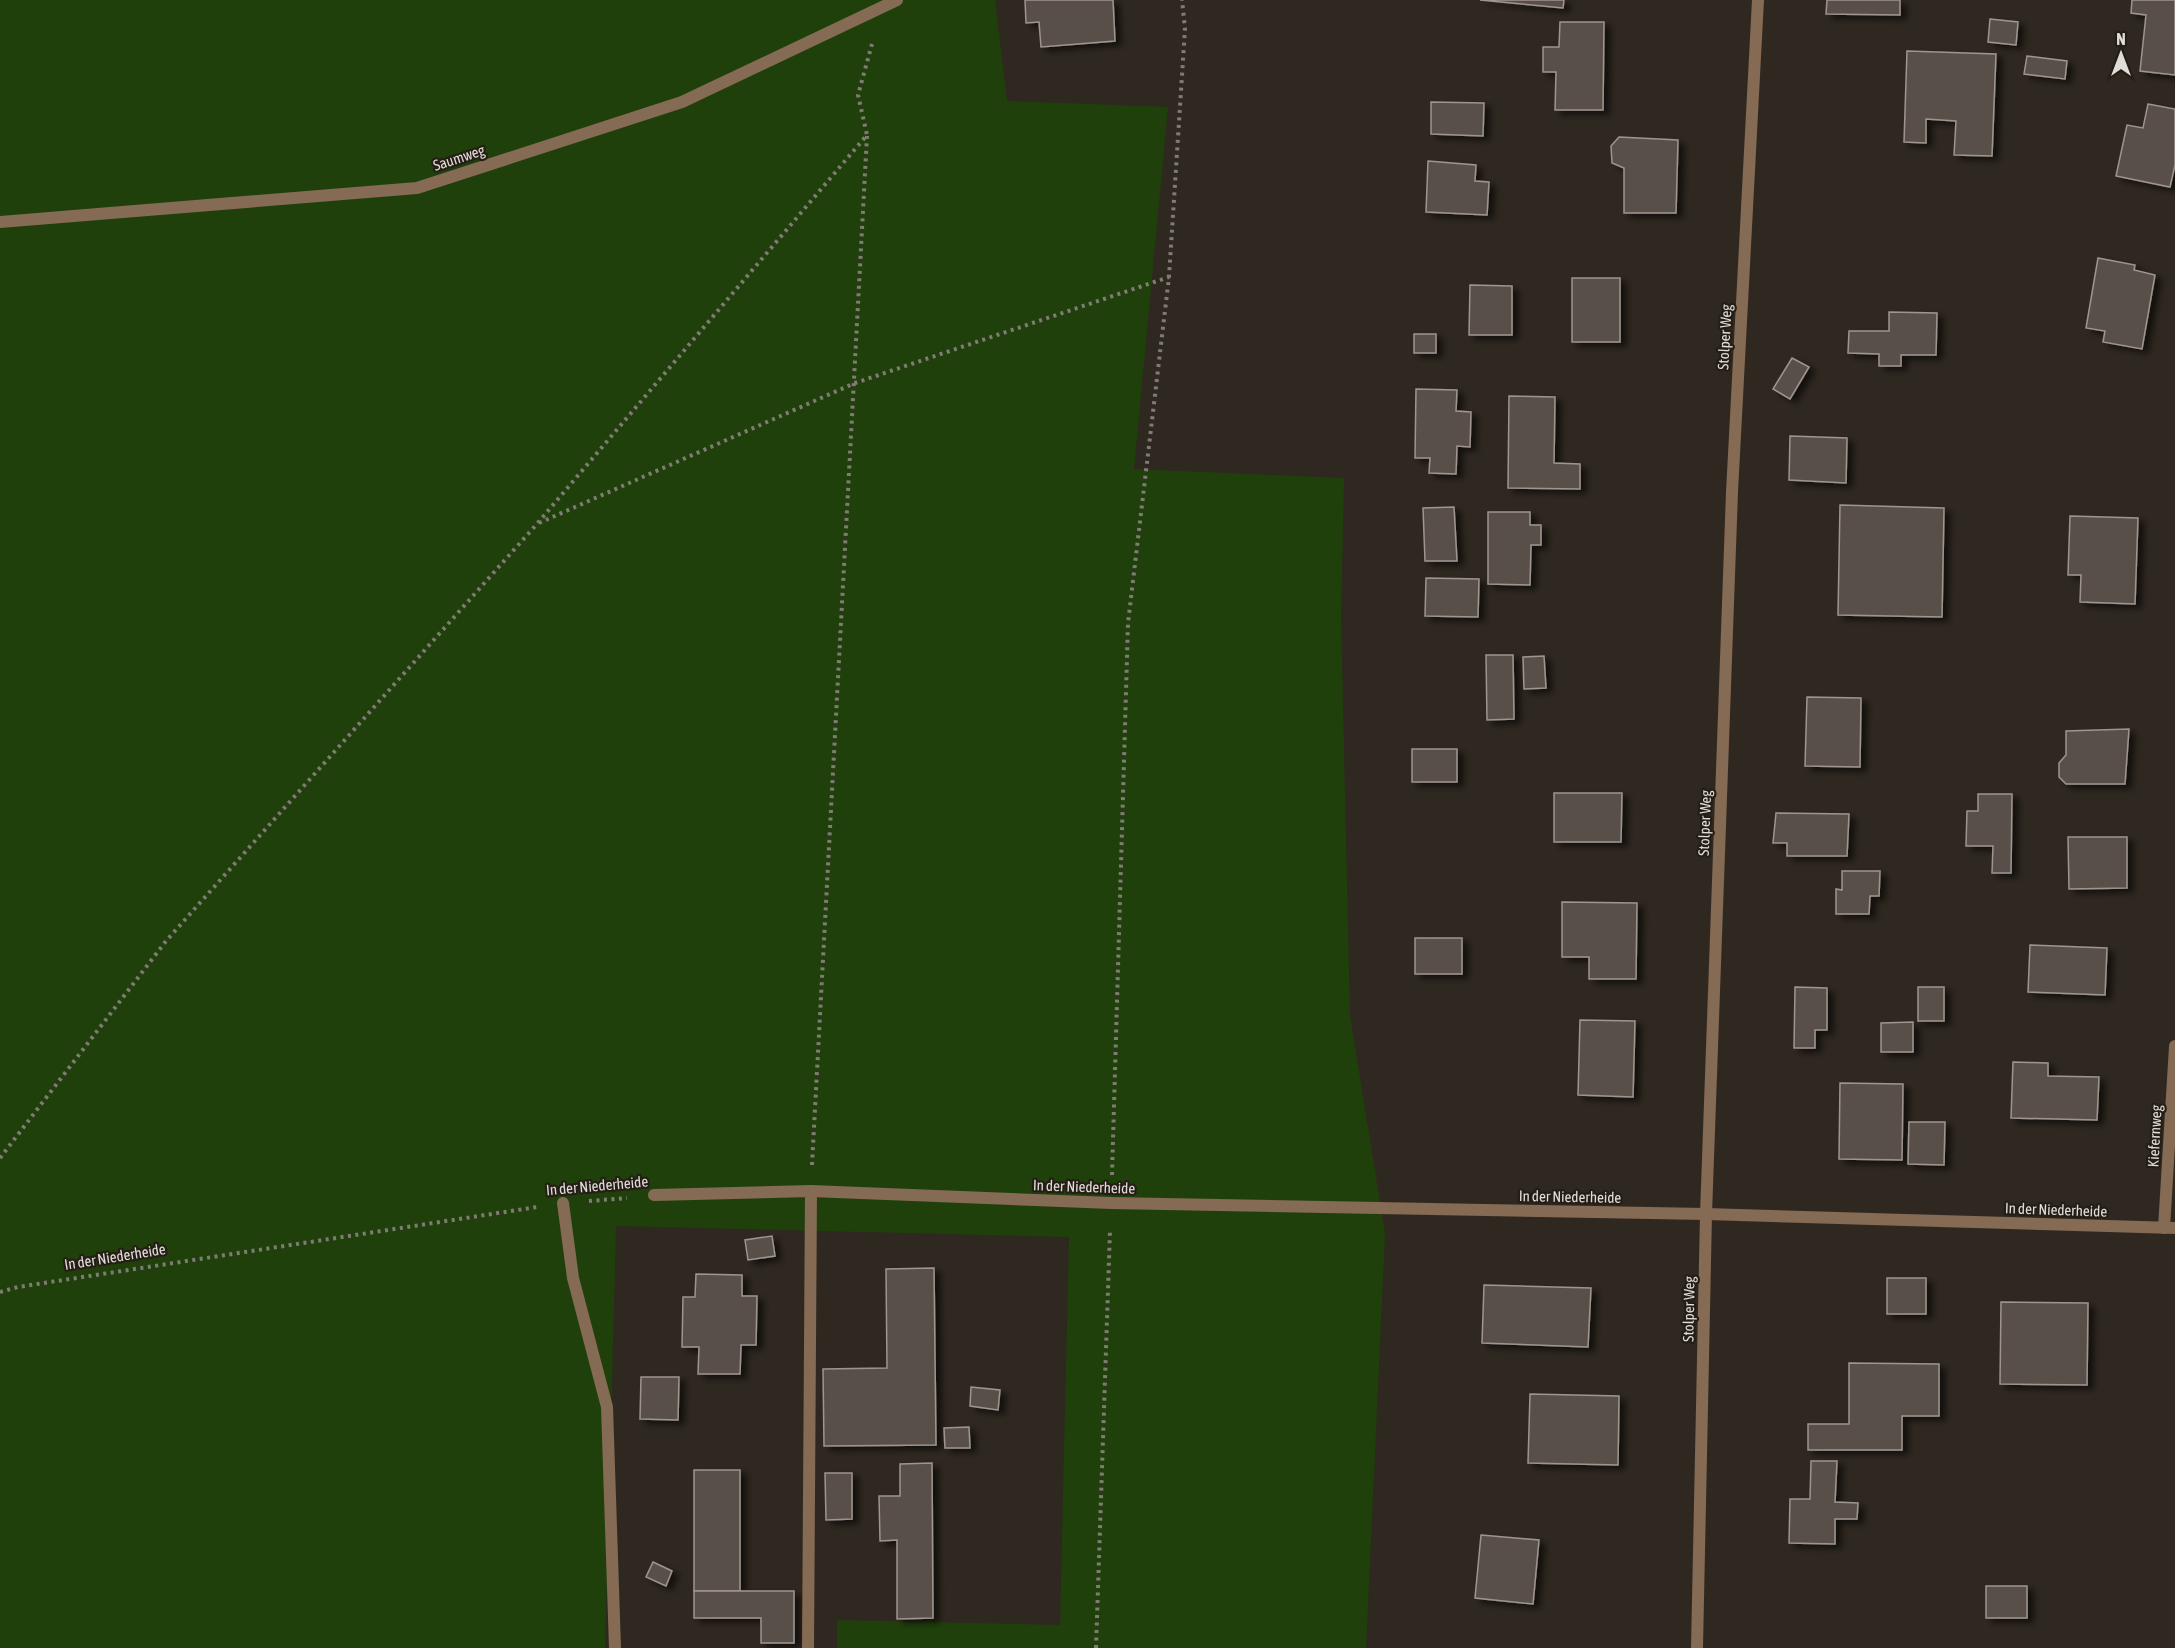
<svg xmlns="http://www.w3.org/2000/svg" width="2175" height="1648" viewBox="0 0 2175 1648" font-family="'Asap Condensed',sans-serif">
	<defs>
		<filter id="shadow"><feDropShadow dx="6" dy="4" stdDeviation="3" flood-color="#0009"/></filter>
	</defs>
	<rect width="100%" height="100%" fill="#2f2820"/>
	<polygon fill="#20400b" points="0,0 995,0 1007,101 1168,107 1134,469 1344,478 1341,617 1350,1016 1385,1233 1366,1648 837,1648 837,1620 1060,1625 1069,1237 616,1226 605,1648 0,1648"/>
	<g fill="#594f4a" stroke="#9f948e" stroke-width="1.5" filter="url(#shadow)">
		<polygon points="1025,0 1113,0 1115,41 1041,47 1039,22 1026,23"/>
		<polygon points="1480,0 1564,0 1563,8"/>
		<polygon points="1827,0 1900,0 1900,15 1826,14"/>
		<polygon points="2132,0 2175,0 2175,75 2140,71 2146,15 2131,13"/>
		<polygon points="1990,19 2018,22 2016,45 1988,42"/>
		<polygon points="1560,22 1604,22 1603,110 1555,110 1556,72 1543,72 1543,47 1559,47"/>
		<polygon points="1907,51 1996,54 1992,156 1954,155 1956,121 1926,119 1926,143 1904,142"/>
		<polygon points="2027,56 2067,61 2065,79 2024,74"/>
		<polygon points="1431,102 1484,103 1483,136 1431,134"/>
		<polygon points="2148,104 2175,109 2175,165 2170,187 2116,176 2127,125 2143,128"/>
		<polygon points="1619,137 1678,140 1676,213 1624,213 1624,168 1612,163 1611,146"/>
		<polygon points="1428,161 1476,165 1475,181 1489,182 1487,215 1426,212"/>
		<polygon points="2098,258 2135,265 2134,270 2155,275 2142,349 2103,342 2105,331 2086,328"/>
		<rect x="1572" y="278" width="48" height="64"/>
		<polygon points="1470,285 1512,286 1512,335 1469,335"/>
		<polygon points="1889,312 1937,313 1936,355 1901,355 1901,366 1879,366 1879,354 1848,353 1849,331 1889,331"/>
		<rect x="1414" y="334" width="22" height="19"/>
		<polygon points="1792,358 1809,367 1790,399 1773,389"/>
		<polygon points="1416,389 1457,390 1456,411 1471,412 1470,447 1457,446 1456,474 1429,473 1430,458 1415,458"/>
		<polygon points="1509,396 1555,397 1554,463 1580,464 1580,489 1508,488"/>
		<polygon points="1790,436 1847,438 1846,483 1789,480"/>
		<polygon points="1840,505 1944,508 1942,617 1838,615"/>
		<polygon points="1454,507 1457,561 1425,561 1423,508"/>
		<polygon points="1488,512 1530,512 1530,525 1541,525 1541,545 1531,545 1530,585 1488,584"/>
		<polygon points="2070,516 2138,518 2135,604 2080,602 2081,575 2068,575"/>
		<polygon points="1426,578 1479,579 1478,617 1425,616"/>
		<polygon points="1486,655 1513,655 1514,719 1487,720"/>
		<polygon points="1544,656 1546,688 1524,689 1523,657"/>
		<polygon points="1807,697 1861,698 1860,767 1805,766"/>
		<polygon points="2129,729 2125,784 2066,784 2059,777 2059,763 2066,755 2066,731"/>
		<rect x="1412" y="749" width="45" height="33"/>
		<polygon points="1554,793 1622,793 1621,842 1554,842"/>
		<polygon points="1978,794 2012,794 2011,873 1992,873 1993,846 1966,846 1967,811 1978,811"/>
		<polygon points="1776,813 1849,814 1847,856 1787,856 1787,843 1773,843"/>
		<polygon points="2068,837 2127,837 2127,888 2069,889"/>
		<polygon points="1842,871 1880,871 1879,896 1870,896 1869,914 1836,914 1836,889 1842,890"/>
		<polygon points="1562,902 1637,903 1636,979 1589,979 1589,957 1562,957"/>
		<rect x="1415" y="938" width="47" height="36"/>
		<polygon points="2030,945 2107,948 2105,995 2028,992"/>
		<polygon points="1795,987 1827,988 1827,1030 1815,1030 1815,1048 1794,1048"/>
		<rect x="1918" y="987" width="26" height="34"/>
		<polygon points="1580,1020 1635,1021 1633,1097 1578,1095"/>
		<polygon points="1913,1022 1913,1052 1881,1052 1881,1023"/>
		<polygon points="2013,1062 2048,1063 2048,1076 2099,1077 2097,1120 2011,1118"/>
		<polygon points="1840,1083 1903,1084 1902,1160 1839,1159"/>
		<polygon points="1909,1122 1945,1122 1944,1165 1908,1164"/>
		<polygon points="772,1236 775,1256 748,1260 745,1240"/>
		<polygon points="934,1268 936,1445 824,1446 823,1369 887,1368 886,1269"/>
		<polygon points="696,1274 742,1275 742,1296 757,1296 756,1345 741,1345 740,1374 698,1374 699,1347 682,1347 683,1297 695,1297"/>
		<rect x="1887" y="1278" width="39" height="36"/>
		<polygon points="1484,1285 1591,1288 1588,1347 1482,1343"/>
		<polygon points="2001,1302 2088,1303 2087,1385 2000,1384"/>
		<polygon points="1849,1363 1939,1364 1939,1416 1902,1416 1902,1450 1808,1450 1808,1424 1849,1424"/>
		<polygon points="641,1377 679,1377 678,1420 640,1419"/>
		<polygon points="971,1387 1000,1390 998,1410 970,1406"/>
		<polygon points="1530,1394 1619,1396 1618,1465 1528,1463"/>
		<polygon points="969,1427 970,1448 945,1448 944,1428"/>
		<polygon points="1811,1461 1837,1461 1835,1502 1858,1503 1857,1519 1835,1519 1835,1544 1789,1543 1790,1499 1810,1499"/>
		<polygon points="932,1463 933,1618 897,1619 897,1540 880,1541 879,1496 900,1496 900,1464"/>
		<rect x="694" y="1470" width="46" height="121"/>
		<polygon points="825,1473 852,1473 852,1519 826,1520"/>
		<polygon points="1481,1535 1539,1540 1533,1604 1475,1598"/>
		<polygon points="653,1562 672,1571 666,1586 646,1577"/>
		<rect x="1986" y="1586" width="41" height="32"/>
		<polygon points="694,1591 794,1591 794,1643 761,1643 761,1618 694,1618"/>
	</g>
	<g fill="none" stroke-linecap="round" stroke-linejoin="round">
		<g stroke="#817b75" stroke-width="4" stroke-dasharray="3 4.5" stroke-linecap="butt">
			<polyline points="539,523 855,383 1169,277"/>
			<polyline points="0,1158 166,941 536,525 867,135 858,95 872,44"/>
			<polyline points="812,1165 867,136"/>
			<polyline points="1112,1175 1128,623 1169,277 1185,29 1182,0"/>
			<polyline points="589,1201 627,1198"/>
			<polyline points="0,1292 18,1287 537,1207"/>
			<polyline points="1096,1648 1110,1230"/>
		</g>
		<g stroke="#856a54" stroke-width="12">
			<polyline points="563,1203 573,1278 607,1407 615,1648"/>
			<polyline points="808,1648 811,1191"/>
		</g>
		<g stroke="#856a54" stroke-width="12">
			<polyline points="0,222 417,188 682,102 897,0"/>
			<polyline points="654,1195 811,1191 1111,1203 1706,1214 2175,1228"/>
			<polyline points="2164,1228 2175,1046"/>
			<polyline points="1697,1648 1706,1214 1732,492 1758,0"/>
		</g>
	</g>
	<g text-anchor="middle" stroke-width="4.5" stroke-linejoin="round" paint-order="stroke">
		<g font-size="15" fill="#e0dcd7" stroke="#251e17">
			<text transform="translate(459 158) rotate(-18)" y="5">Saumweg</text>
			<text transform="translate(1725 337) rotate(-87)" y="5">Stolper Weg</text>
			<text transform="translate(1705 823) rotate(-88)" y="5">Stolper Weg</text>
			<text transform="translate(2155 1136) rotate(-87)" y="5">Kiefernweg</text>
			<text transform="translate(597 1186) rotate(-5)" y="5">In der Niederheide</text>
			<text transform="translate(1084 1187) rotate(2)" y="5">In der Niederheide</text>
			<text transform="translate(1570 1197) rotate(1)" y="5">In der Niederheide</text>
			<text transform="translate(2056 1210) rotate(2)" y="5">In der Niederheide</text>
			<text transform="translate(115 1257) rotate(-9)" y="5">In der Niederheide</text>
			<text transform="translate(1689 1309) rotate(-89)" y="5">Stolper Weg</text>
		</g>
	</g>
	<g transform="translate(2121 54)" stroke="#251e17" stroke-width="4.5" paint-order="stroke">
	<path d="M0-4.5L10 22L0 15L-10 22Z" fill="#e0dcd7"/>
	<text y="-9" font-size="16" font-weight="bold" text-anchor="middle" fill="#e0dcd7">N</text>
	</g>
</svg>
